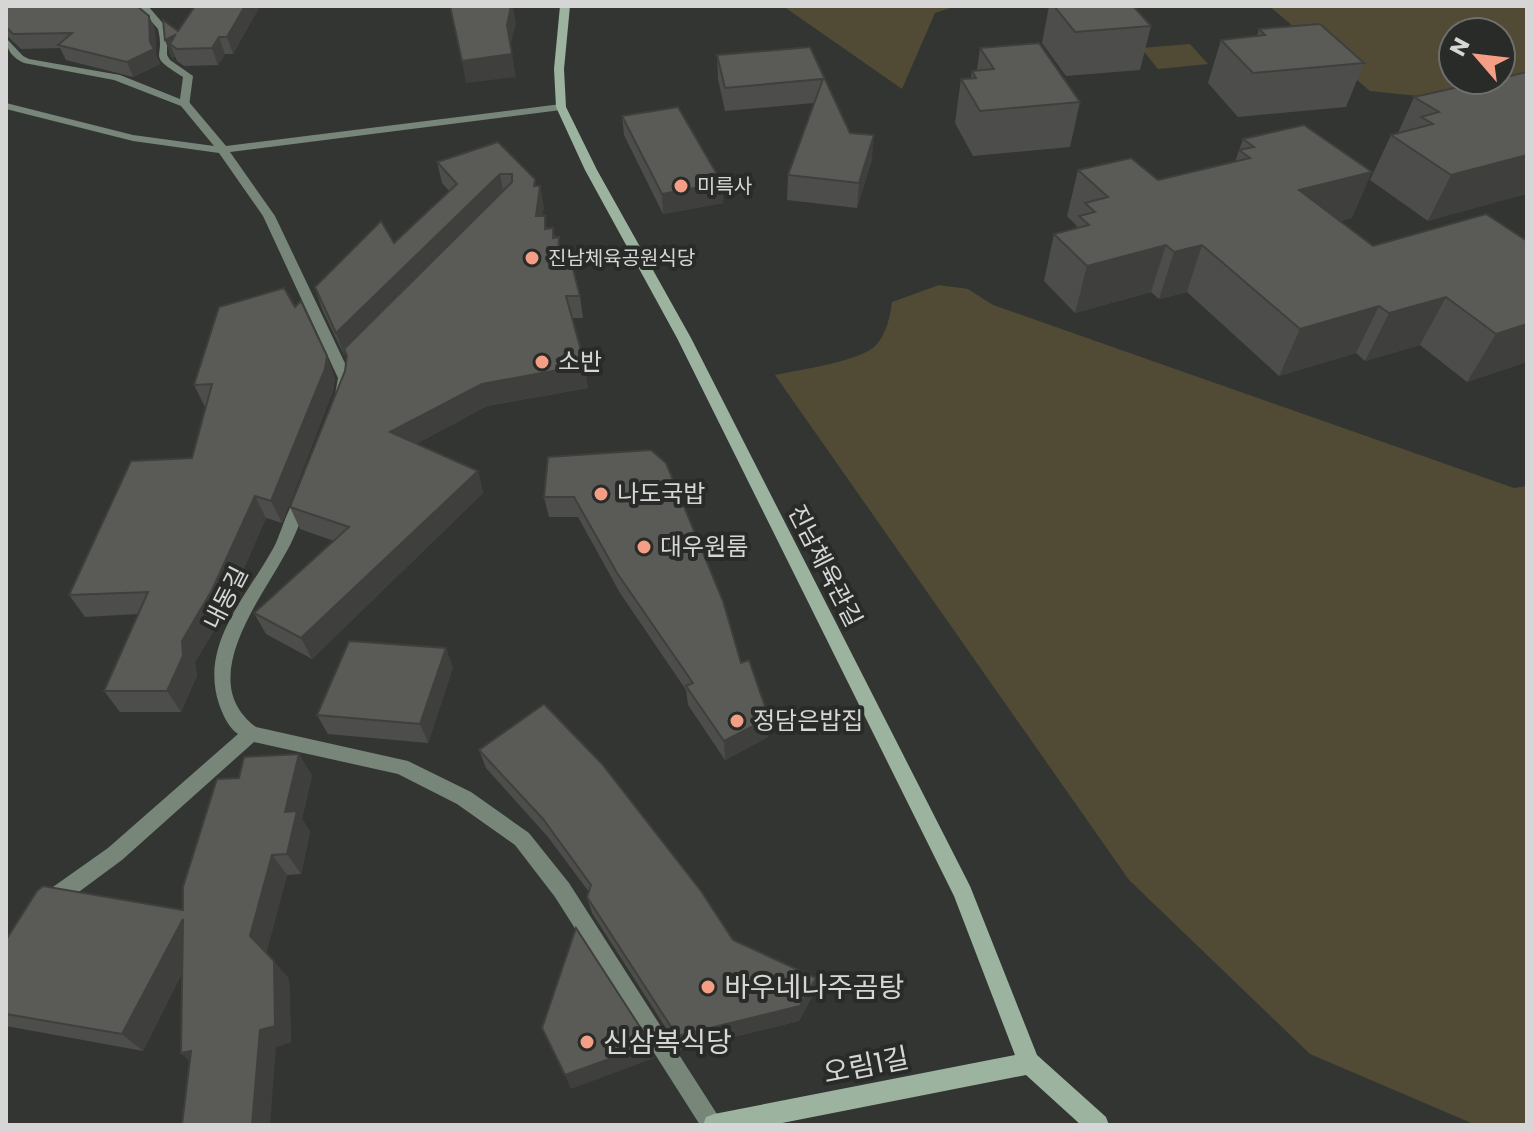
<svg xmlns="http://www.w3.org/2000/svg" width="1533" height="1131" viewBox="0 0 1533 1131" font-family="Poppins,'Noto Sans KR',sans-serif">
	<rect width="100%" height="100%" fill="#333532"/>
	<g fill="#514a34" fill-rule="evenodd">
		<polygon points="783,6 956,6 935,13 902,89"/>
		<path d="M1269,6H1527V76L1447,99L1370,91ZM1453,32H1501V80H1453Z"/>
		<polygon points="1190,44 1208,64 1158,69 1141,48"/>
		<path d="M939,285L968,289L993,305L1514,488L1527,486V1125H1476L1310,1054L1129,880L775,375C798,370 854,362 873,348C886,337 890,317 892,302Z"/>
	</g>
	<g fill="none" stroke-linecap="round" stroke-linejoin="round">
		<path fill="#778679" fill-rule="evenodd" d="M138,6H148L167,28V55L170,60L193,76L189,106H181L114,80L24,63C13,58 6,50 6,38L23,56L29,59L120,75L180,99L183,77C145,53 166,61 158,29Z"/>
		<g fill="#778679" fill-rule="evenodd">
			<polygon points="181,102 189,102 226,146 561,104 566,107 561,110 230,152 275,216 352,378 349,395 342,400 335,395 338,378 263,216 219,153 133,141 6,109 6,103 133,135 214,146 181,106"/>
			<path d="M301,494L309,499C301,519 295,538 284,556C259,602 195,682 256,727L408,761L471,792L529,833L569,883L724,1125H700L555,897L515,845L457,804L398,774L254,742L122,860L57,908L50,911L43,908L40,901L43,894L108,848L238,734C228,727 223,715 219,704C199,644 248,595 274,547C281,534 290,498 301,494Z"/>
		</g>
		<polygon fill="#9cb39f" fill-rule="evenodd" points="560,6 570,6 564,69 566,107 597,170 691,338 970,886 1037,1055 1106,1117 1109,1125 1081,1125 1026,1075 772,1125 703,1125 706,1117 714,1114 1015,1055 954,896 677,338 585,170 556,107 554,69"/>
	</g>
	<g fill="#4d4e4b">
		<polygon points="6,6 149,16 155,30 156,55 160,64 133,77 66,60 60,48 21,49 6,35"/>
		<polygon points="195,6 260,6 233,54 225,54 218,65 184,66 177,61 175,56 172,58 165,40 178,31"/>
		<polygon points="1049,6 1133,6 1151,26 1140,70 1066,76 1042,43"/>
		<polygon points="1259,29 1364,63 1346,107 1238,117 1208,83 1221,40 1257,36"/>
		<polygon points="810,47 850,133 872,159 857,208 787,200 788,175 814,103 725,111 718,79 717,55"/>
		<polygon points="980,48 1080,102 1070,147 973,156 955,123 961,79 971,78 972,71 977,70"/>
		<polygon points="1501,80 1428,221 1370,180 1391,135 1398,133 1414,97"/>
		<polygon points="622,116 722,183 723,203 663,214 624,135"/>
		<polygon points="1243,139 1352,218 1340,221 1373,246 1527,241 1527,362 1467,382 1420,345 1365,361 1356,353 1279,376 1187,292 1159,299 1151,292 1075,313 1044,281 1054,234 1076,228 1077,226 1067,216 1078,170 1158,180 1235,162"/>
		<polygon points="498,142 536,186 544,207 542,216 547,229 553,228 555,238 580,296 583,318 572,318 588,388 487,406 416,444 478,471 483,493 312,659 266,634 254,613 334,541 300,529 290,507 345,371 347,357 346,353 344,355 322,309 315,287 394,243 449,191 442,183 437,162"/>
		<polygon points="335,378 333,391 282,523 266,518 225,612 195,662 197,676 181,712 120,712 104,691 138,614 85,617 69,595 192,458 206,407 205,407 194,385"/>
		<polygon points="548,457 741,663 769,718 768,737 725,760 688,705 686,690 620,593 578,517 549,517 544,497"/>
		<polygon points="453,667 428,743 328,734 317,715"/>
		<polygon points="479,750 733,940 816,978 814,993 799,1021 680,1050 592,913 587,897 589,892 548,837 486,768"/>
		<polygon points="312,775 302,819 310,832 301,874 287,875 266,953 289,979 291,1042 276,1047 190,1061 181,1053 182,973 143,1051 6,1026 6,940 183,910 239,778"/>
	</g>
	<g fill="#3f403d">
		<polygon points="245,6 260,6 233,54 227,37"/>
		<polygon points="511,6 513,6 516,24 510,47 507,25"/>
		<polygon points="149,16 155,30 156,55 160,64 133,77 127,62 150,42"/>
		<polygon points="175,35 170,44 175,56 172,58 165,40"/>
		<polygon points="219,37 225,54 218,65 212,48"/>
		<polygon points="512,54 516,77 466,83 462,61"/>
		<polygon points="874,135 872,159 857,208 859,183"/>
		<polygon points="1527,155 1527,194 1428,221 1451,175"/>
		<polygon points="1372,172 1352,218 1281,237 1299,190"/>
		<polygon points="500,174 504,195 344,355 336,333"/>
		<polygon points="535,179 538,197 540,186 544,207 539,238 536,216 534,186"/>
		<polygon points="722,183 723,203 663,214 662,194"/>
		<polygon points="559,237 562,259 558,255"/>
		<polygon points="1166,245 1151,292 1075,313 1087,266"/>
		<polygon points="1202,245 1187,292 1159,299 1174,252"/>
		<polygon points="1446,297 1420,345 1365,361 1389,313"/>
		<polygon points="1379,306 1356,353 1279,376 1300,329"/>
		<polygon points="1527,324 1527,362 1467,382 1496,334"/>
		<polygon points="327,356 335,378 333,391 282,523 271,501"/>
		<polygon points="585,365 588,388 487,406 397,454 390,432 482,384"/>
		<polygon points="478,471 483,493 312,659 301,638"/>
		<polygon points="255,496 266,518 225,612 195,662 197,676 181,712 167,691 182,641"/>
		<polygon points="446,648 453,667 428,743 420,724"/>
		<polygon points="769,718 768,737 725,760 724,741"/>
		<polygon points="299,754 312,775 302,819 310,832 301,874 287,854 285,812"/>
		<polygon points="272,855 287,875 266,955 250,936"/>
		<polygon points="183,919 200,938 143,1051 122,1034"/>
		<polygon points="274,961 289,979 291,1042 276,1047 270,1125 252,1125 260,1030"/>
		<polygon points="816,978 814,993 799,1021 680,1050 677,1036"/>
		<polygon points="651,1044 654,1058 571,1089 565,1075"/>
		<polygon points="191,1051 200,1069 181,1053"/>
	</g>
	<g fill="#5a5b57" stroke="#3f403d" stroke-width="2">
		<polygon points="6,6 137,6 149,16 150,42 154,49 127,62 58,45 72,33 13,34 6,27"/>
		<polygon points="195,6 245,6 227,37 219,37 212,48 177,49 170,44 175,35 165,40 163,20 178,31"/>
		<polygon points="450,6 511,6 507,25 512,54 462,61"/>
		<polygon points="1054,6 1133,6 1151,26 1075,32"/>
		<polygon points="1320,24 1364,63 1253,73 1221,40 1265,35 1259,29"/>
		<polygon points="1039,43 1080,102 980,111 961,79 976,78 972,71 994,69 980,48"/>
		<polygon points="810,47 850,133 874,135 859,183 788,175 823,79 725,88 717,55"/>
		<polygon points="1527,72 1527,155 1451,175 1391,135 1433,124 1421,117 1439,112 1414,97 1490,80 1501,80 1501,78"/>
		<polygon points="678,107 722,183 662,194 622,116"/>
		<polygon points="1304,125 1372,172 1299,190 1373,246 1486,214 1527,241 1527,324 1496,334 1446,297 1389,313 1379,306 1300,329 1202,245 1174,252 1166,245 1087,266 1054,234 1089,225 1079,216 1095,212 1085,203 1108,197 1078,170 1131,158 1158,180 1250,158 1239,150 1254,147 1243,139"/>
		<polygon points="498,142 535,179 534,186 540,186 536,216 545,216 545,229 553,228 553,238 559,237 558,255 569,254 580,296 566,296 585,365 482,384 390,432 478,471 301,638 254,613 349,527 290,507 345,371 347,356 344,349 512,182 512,174 500,174 336,333 315,287 381,221 394,243 457,184 437,162"/>
		<polygon points="284,288 295,307 301,301 327,356 325,369 271,501 255,496 212,590 182,641 183,656 167,691 104,691 148,592 69,595 131,461 192,458 212,384 194,385 219,307"/>
		<polygon points="651,450 666,463 723,601 741,663 749,660 769,718 724,741 686,686 693,683 617,573 574,497 544,497 548,457"/>
		<polygon points="349,641 446,648 420,724 317,715"/>
		<polygon points="544,704 602,764 701,891 733,940 816,978 800,1006 677,1036 587,897 591,885 543,819 479,750"/>
		<polygon points="299,754 285,812 297,811 287,854 272,855 250,936 274,961 275,1026 260,1030 252,1125 182,1125 191,1051 181,1053 183,919 122,1034 6,1014 6,940 37,891 43,886 183,910 183,887 217,779 239,778 244,757"/>
		<polygon points="576,928 651,1044 565,1075 542,1028"/>
	</g>
	<g fill="#f49e86" stroke="#292b28" stroke-width="3">
		<circle cx="681" cy="186" r="8"/>
		<circle cx="532" cy="258" r="8"/>
		<circle cx="542" cy="362" r="8"/>
		<circle cx="601" cy="494" r="8"/>
		<circle cx="644" cy="547" r="8"/>
		<circle cx="737" cy="721" r="8"/>
		<circle cx="708" cy="987" r="8"/>
		<circle cx="587" cy="1042" r="8"/>
	</g>
	<g text-anchor="middle" stroke-width="8" stroke-linejoin="round" paint-order="stroke">
		<g font-size="20" fill="#d5d6d5" stroke="#292b28" text-anchor="start">
			<text x="697" y="193">미륵사</text>
			<text x="548" y="265">진남체육공원식당</text>
		</g>
		<g font-size="24" fill="#d5d6d5" stroke="#292b28" text-anchor="start">
			<text x="558" y="370">소반</text>
			<text x="617" y="502">나도국밥</text>
			<text x="660" y="555">대우원룸</text>
			<text x="753" y="729">정담은밥집</text>
		</g>
		<g font-size="24" fill="#d5d6d5" stroke="#292b28">
			<text transform="translate(825 566) rotate(63)" y="8">진남체육관길</text>
			<text transform="translate(226 598) rotate(-63)" y="8">내동길</text>
		</g>
		<g font-size="28" fill="#d5d6d5" stroke="#292b28" text-anchor="start">
			<text x="724" y="997">바우네나주곰탕</text>
			<text x="603" y="1052">신삼복식당</text>
		</g>
		<g font-size="28" fill="#d5d6d5" stroke="#292b28">
			<text transform="translate(866 1065) rotate(-11)" y="10">오림1길</text>
		</g>
	</g>
	<rect width="1533" height="1131" fill="none" stroke="#d5d6d5" stroke-width="16"/>
	<g transform="translate(1477 56) rotate(298)"><circle r="38" fill="#292b28" stroke="#6e6f6d" stroke-width="2"/>
	<path d="M0-6L14 30L0 20L-14 30Z" fill="#f49e86"/>
	<text y="-12" font-size="22" font-weight="bold" text-anchor="middle" fill="#d5d6d5">N</text>
	</g>
</svg>
